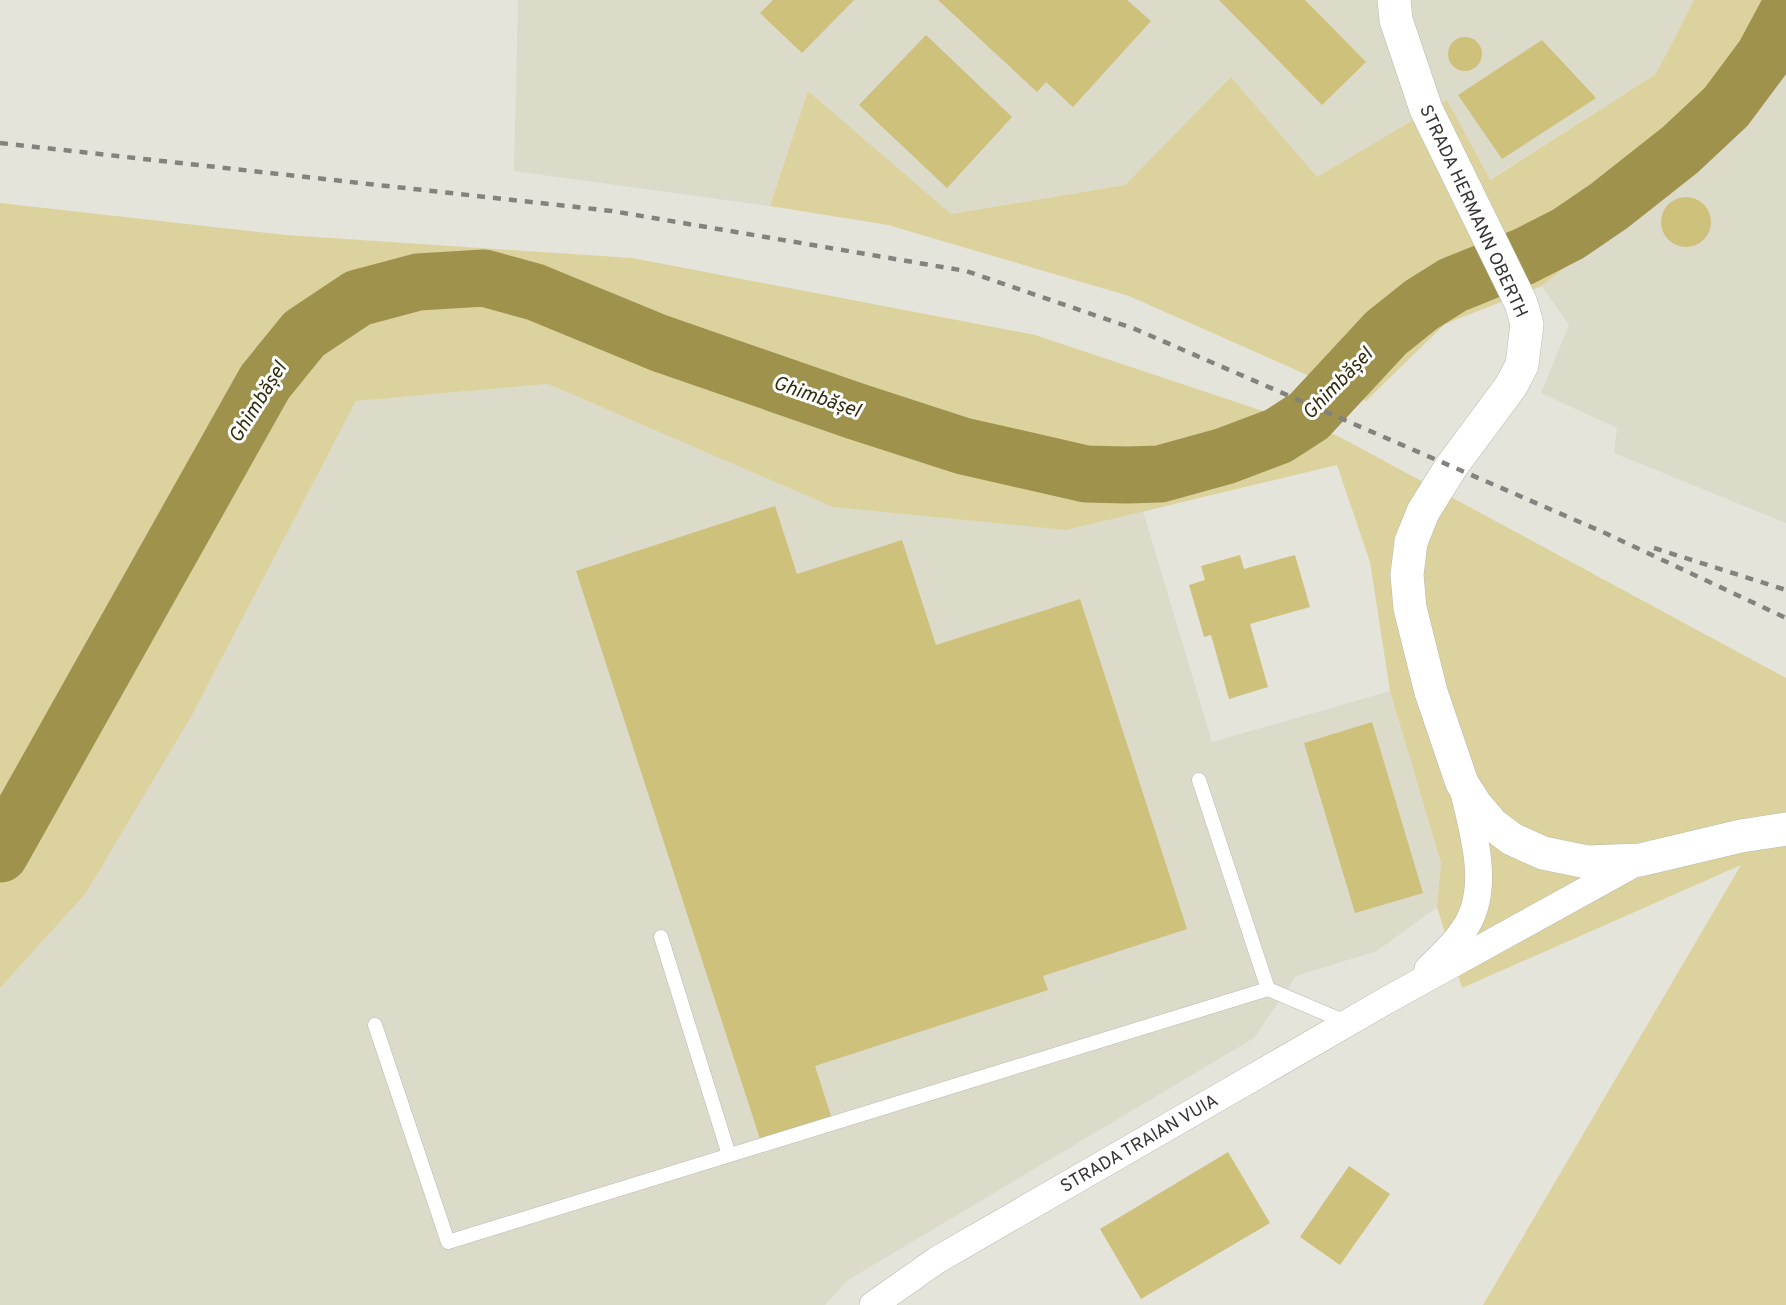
<svg xmlns="http://www.w3.org/2000/svg" width="1786" height="1305" viewBox="0 0 1786 1305" font-family="Overpass,sans-serif">
	<rect width="100%" height="100%" fill="#e5e4db"/>
	<g fill="#dcdac9">
		<polygon points="518,0 1694,0 1656,74 1489,180 1447,100 1317,177 1231,77 1125,185 950,214 808,91 770,206 514,171"/>
		<polygon points="1786,67 1786,523 1614,453 1617,428 1541,393 1569,325 1542,286 1734,134"/>
		<polygon points="548,384 833,507 1066,530 1143,511 1212,742 1390,691 1441,863 1437,907 1377,951 1296,976 1254,1038 848,1280 825,1305 0,1305 0,988 86,893 192,715 356,401"/>
	</g>
	<g fill="#dcd29d">
		<polygon points="1694,0 1786,0 1786,67 1734,134 1542,286 1445,324 1366,401 1129,296 888,225 770,206 808,91 951,214 1125,185 1231,77 1317,177 1447,100 1490,180 1656,74"/>
		<polygon points="0,203 286,235 632,258 1035,335 1338,436 1786,678 1786,1305 1483,1305 1741,865 1462,988 1437,907 1441,863 1390,691 1370,562 1337,465 1066,530 833,507 548,384 356,401 192,715 86,893 0,988"/>
	</g>
	<g fill="none" stroke-linecap="round" stroke-linejoin="round">
		<polyline stroke="#9e924d" stroke-width="57" points="0,854 265,382 304,334 358,298 418,282 484,278 535,292 659,343 855,411 963,446 1086,474 1127,475 1160,474 1225,456 1278,436 1309,416 1386,333 1421,305 1453,285 1525,256 1568,234 1609,206 1680,150 1726,107 1764,56 1786,15"/>
	</g>
	<g fill="#cec17b">
		<polygon points="773,0 854,0 802,53 760,13"/>
		<polygon points="938,0 1127,0 1151,21 1073,107 1046,82 1037,92"/>
		<polygon points="1219,0 1305,0 1366,62 1322,105"/>
		<polygon points="926,35 1012,117 947,188 859,105"/>
		<circle cx="1465" cy="54" r="17"/>
		<polygon points="1542,40 1596,98 1502,159 1458,95"/>
		<circle cx="1686" cy="222" r="25"/>
		<polygon points="775,506 797,574 902,540 936,645 1080,599 1187,929 1043,976 1048,990 815,1066 832,1119 761,1142 576,571"/>
		<polygon points="1240,555 1244,569 1295,555 1310,607 1250,624 1268,687 1229,699 1211,635 1204,637 1189,585 1205,580 1201,566"/>
		<polygon points="1372,722 1423,893 1355,913 1304,743"/>
		<polygon points="1228,1152 1270,1223 1141,1299 1100,1229"/>
		<polygon points="1349,1166 1390,1194 1340,1265 1300,1237"/>
	</g>
	<g fill="none" stroke-linecap="round" stroke-linejoin="round">
		<g stroke="#b9b8af" stroke-width="15">
			<g id="service">
				<polyline points="1199,780 1268,989"/>
				<polyline points="661,937 729,1155"/>
				<polyline points="375,1025 448,1242 1268,989 1348,1023"/>
			</g>
		</g>
		<g stroke="#b9b8af" stroke-width="28">
			<g id="minor">
				<path d="M1428,969C1443,954 1461,938 1470,919C1489,880 1472,828 1463,788"/>
				<polyline points="873,1305 937,1260 1389,999 1639,861"/>
			</g>
		</g>
		<g stroke="#b9b8af" stroke-width="34">
			<polyline id="secondary" points="1394,0 1396,20 1426,109 1521,303 1527,324 1522,365 1511,386 1451,467 1423,512 1411,542 1407,575 1410,608 1431,692 1462,783 1476,805 1492,824 1512,839 1543,853 1587,862 1640,860 1741,836 1786,829"/>
		</g>
		<use href="#service" stroke="#fff" stroke-width="14"/>
		<use href="#minor" stroke="#fff" stroke-width="27"/>
		<use href="#secondary" stroke="#fff" stroke-width="33"/>
		<g stroke="#83827d" stroke-width="4.5" stroke-dasharray="8 8" stroke-linecap="butt">
			<polyline points="0,143 612,211 966,271 1135,329 1605,533 1786,618"/>
			<polyline points="1654,548 1786,590"/>
		</g>
	</g>
	<g text-anchor="middle" stroke-width="6" stroke-linejoin="round" paint-order="stroke">
		<g font-size="18" fill="#353431" stroke="#fff">
			<text transform="translate(1474 211) rotate(65)" y="6">STRADA HERMANN OBERTH</text>
			<text transform="translate(1139 1143) rotate(-30)" y="6">STRADA TRAIAN VUIA</text>
		</g>
		<g font-size="20" font-style="italic" fill="#322d0d" stroke="#fff">
			<text transform="translate(1337 383) rotate(-46)" y="7">Ghimbășel</text>
			<text transform="translate(817 396) rotate(19)" y="7">Ghimbășel</text>
			<text transform="translate(257 402) rotate(-58)" y="7">Ghimbășel</text>
		</g>
	</g>
</svg>
